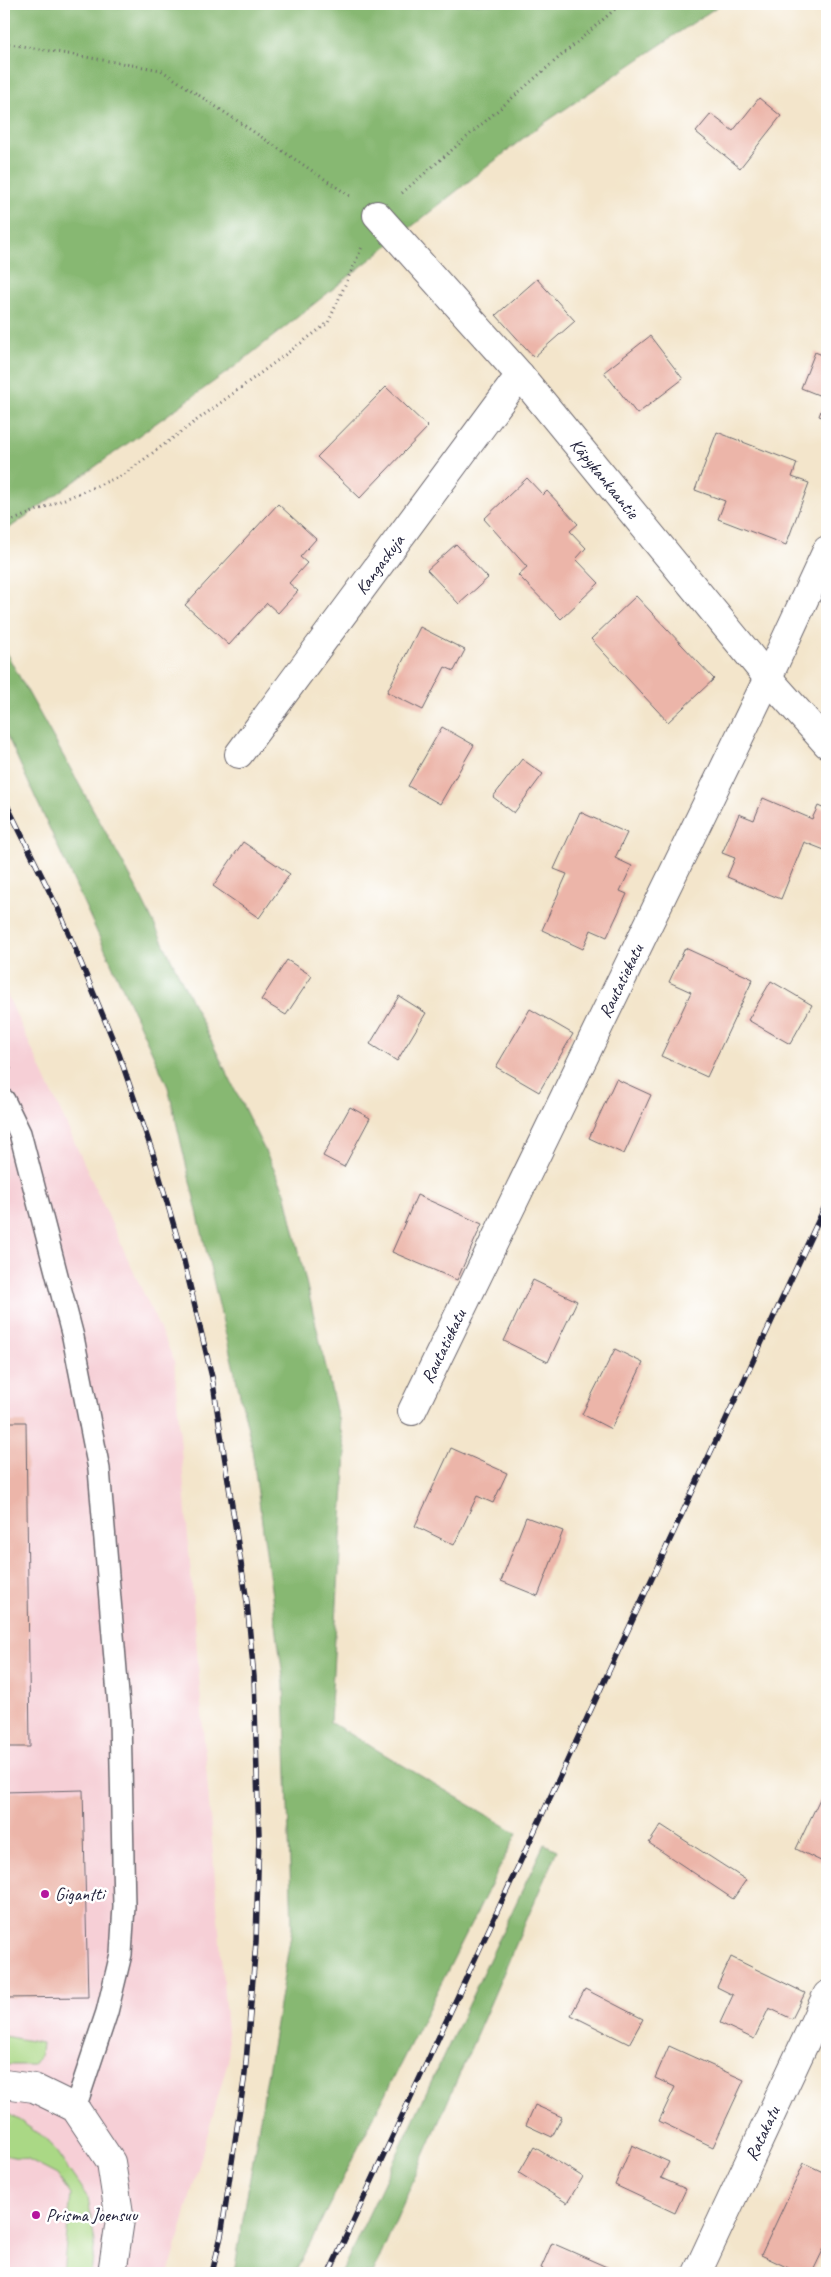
<svg xmlns="http://www.w3.org/2000/svg" width="831" height="2277" viewBox="0 0 831 2277" font-family="Caveat,sans-serif">
	<rect width="100%" height="100%" fill="#fff"/>
	<filter id="ink" filterUnits="userSpaceOnUse"><feTurbulence type="fractalNoise" baseFrequency=".02" numOctaves="2"/><feDisplacementMap in="SourceGraphic" scale="10" xChannelSelector="R" yChannelSelector="G"/><feConvolveMatrix kernelMatrix="1 2 1 2 8 2 1 2 1" color-interpolation-filters="sRGB"/></filter>
	<filter id="wash" filterUnits="userSpaceOnUse"><feTurbulence type="fractalNoise" baseFrequency=".0096" numOctaves="4" result="noise"/><feDisplacementMap in="SourceGraphic" scale="20" xChannelSelector="R" yChannelSelector="G"/><feGaussianBlur stdDeviation="1.12" result="paint"/><feColorMatrix in="noise" values="0 0 0 0 0 0 0 0 0 0 0 0 0 0 0 0 0 1.4 0 .05"/><feComposite in="paint" operator="in"/></filter>
	<g filter="url(#wash)">
		<rect width="100%" height="100%" fill="#f3e5cb"/>
		<polygon fill="#f6cfd6" points="4,988 174,1360 229,2057 169,2273 4,2273"/>
		<g fill="#aad885" stroke="#667d60">
			<polygon points="4,2036 42,2043 41,2054 33,2065 4,2065"/>
			<polygon points="4,2112 7,2112 49,2141 88,2198 95,2242 91,2273 63,2273 71,2195 57,2175 28,2160 4,2155"/>
		</g>
		<g fill="#87b872" stroke="#546d56">
			<polygon points="4,4 721,4 531,132 237,365 4,532"/>
			<polygon points="4,649 135,885 285,1192 346,1453 330,1722 517,1833 295,2273 234,2273 292,1928 284,1684 251,1442 168,1087 4,729"/>
			<polygon points="544,1844 557,1850 373,2273 341,2273"/>
		</g>
		<g id="blocks">
			<g fill="#ecb5a9">
				<polygon points="759,98 781,116 740,168 696,132 711,114 733,131"/>
				<polygon points="537,279 575,321 534,357 496,315"/>
				<polygon points="650,336 683,379 637,414 604,372"/>
				<polygon points="815,352 827,357 827,419 819,416 826,398 801,388"/>
				<polygon points="386,387 428,427 360,498 317,457"/>
				<polygon points="717,432 797,463 792,477 809,483 786,545 718,519 725,501 695,490"/>
				<polygon points="527,478 543,495 547,491 578,524 570,531 586,548 576,559 599,583 561,619 518,575 527,567 484,519"/>
				<polygon points="278,504 316,539 300,557 307,563 289,583 298,591 278,613 267,603 229,645 185,605"/>
				<polygon points="456,544 488,578 459,604 427,570"/>
				<polygon points="636,596 714,679 668,722 591,639"/>
				<polygon points="420,627 465,650 454,671 445,667 423,710 387,692"/>
				<polygon points="442,727 474,745 440,804 408,786"/>
				<polygon points="522,759 543,774 514,813 493,797"/>
				<polygon points="763,798 812,819 818,806 827,810 827,851 804,842 781,899 727,877 735,858 722,853 739,814 754,820"/>
				<polygon points="580,812 627,833 615,858 632,866 620,891 627,894 607,937 591,930 583,949 542,930 567,874 554,869"/>
				<polygon points="243,842 290,874 259,918 213,886"/>
				<polygon points="685,948 753,979 707,1077 661,1056 691,992 669,982"/>
				<polygon points="287,960 312,976 286,1015 261,1000"/>
				<polygon points="771,981 812,1005 790,1044 748,1020"/>
				<polygon points="399,996 426,1013 397,1061 370,1044"/>
				<polygon points="530,1009 573,1034 539,1092 496,1067"/>
				<polygon points="616,1079 651,1095 624,1154 589,1138"/>
				<polygon points="350,1107 370,1118 344,1167 323,1156"/>
				<polygon points="417,1195 482,1224 457,1280 392,1252"/>
				<polygon points="533,1280 577,1301 548,1362 504,1341"/>
				<polygon points="615,1349 643,1363 611,1429 582,1414"/>
				<polygon points="4,1422 26,1422 30,1747 4,1747"/>
				<polygon points="451,1448 507,1473 493,1503 477,1496 454,1545 415,1526"/>
				<polygon points="526,1517 563,1531 538,1596 501,1581"/>
				<polygon points="826,1786 827,1787 827,1864 796,1849"/>
				<polygon points="83,1790 88,1997 4,1998 4,1792"/>
				<polygon points="661,1825 746,1880 733,1899 649,1843"/>
				<polygon points="731,1957 805,1993 792,2019 769,2008 754,2039 720,2023 733,1995 717,1987"/>
				<polygon points="585,1989 643,2019 629,2044 571,2015"/>
				<polygon points="669,2046 744,2080 713,2147 659,2121 675,2087 655,2078"/>
				<polygon points="535,2105 562,2117 552,2137 526,2125"/>
				<polygon points="632,2145 669,2162 661,2178 686,2189 675,2213 615,2185"/>
				<polygon points="534,2147 583,2177 567,2203 519,2173"/>
				<polygon points="804,2163 827,2174 827,2242 812,2273 799,2273 761,2255"/>
				<polygon points="552,2243 609,2268 607,2273 553,2273 541,2268"/>
			</g>
		</g>
	</g>
	<g filter="url(#ink)">
		<use href="#blocks" fill-opacity="0" stroke="#6b666d" stroke-width="1"/>
		<g fill="none" stroke-linecap="round" stroke-linejoin="round">
			<g stroke="#6b666d" stroke-width="24">
				<polyline id="service" points="4,1100 20,1133 73,1337 99,1469 120,1718 124,1906 121,1954 107,2012 75,2108"/>
			</g>
			<g stroke="#6b666d" stroke-width="30">
				<g id="minor">
					<path id="s1" d="M377,215L520,375L768,678L827,744"/>
					<path id="s2" d="M239,754L520,375"/>
					<path id="s3" d="M412,1411L768,678L827,550"/>
					<polyline points="4,2084 34,2088 75,2108 111,2162 120,2220 112,2273"/>
					<path id="s4" d="M697,2273L827,1995"/>
				</g>
			</g>
			<g stroke="#6b666d" stroke-width="3" stroke-dasharray="1 4" stroke-linecap="butt">
				<polyline points="4,43 161,70 350,196"/>
				<polyline points="402,193 621,4"/>
				<polyline points="4,524 123,475 328,323 362,247"/>
				<polyline points="4,1055 11,1070"/>
			</g>
			<use href="#service" stroke="#fff" stroke-width="21"/>
			<use href="#minor" stroke="#fff" stroke-width="28"/>
			<g stroke="#22223b" stroke-width="5.5">
				<g id="rail">
					<polyline points="4,799 61,915 119,1054 153,1154 183,1257 212,1377 247,1602 254,1677 259,1836 256,1942 245,2074 221,2236 212,2273"/>
					<polyline points="329,2273 827,1202"/>
				</g>
			</g>
			<use href="#rail" stroke="#fff" stroke-width="4" stroke-dasharray="11" stroke-linecap="butt"/>
		</g>
	</g>
	<g fill="#b5179e" stroke="#fff" stroke-width="2">
		<circle cx="45" cy="1894" r="5"/>
		<circle cx="36" cy="2215" r="5"/>
	</g>
	<g text-anchor="middle" stroke-width="5" stroke-linejoin="round" paint-order="stroke">
		<g font-size="18" fill="#22223b" stroke="#fff">
			<text dy="6" stroke="none"><textPath href="#s1" startOffset="348">Käpykankaantie</textPath></text>
			<text dy="6" stroke="none"><textPath href="#s2" startOffset="236">Kangaskuja</textPath></text>
			<text dy="6" stroke="none"><textPath href="#s3" startOffset="478">Rautatiekatu</textPath></text>
			<text dy="6" stroke="none"><textPath href="#s3" startOffset="72">Rautatiekatu</textPath></text>
			<text dy="6" stroke="none"><textPath href="#s4" startOffset="154">Ratakatu</textPath></text>
		</g>
		<g font-size="18" fill="#22223b" stroke="#fff" text-anchor="start">
			<text x="55" y="1900">Gigantti</text>
			<text x="46" y="2221">Prisma Joensuu</text>
		</g>
	</g>
	<rect width="831" height="2277" fill="none" stroke="#fff" stroke-width="20"/>
</svg>
